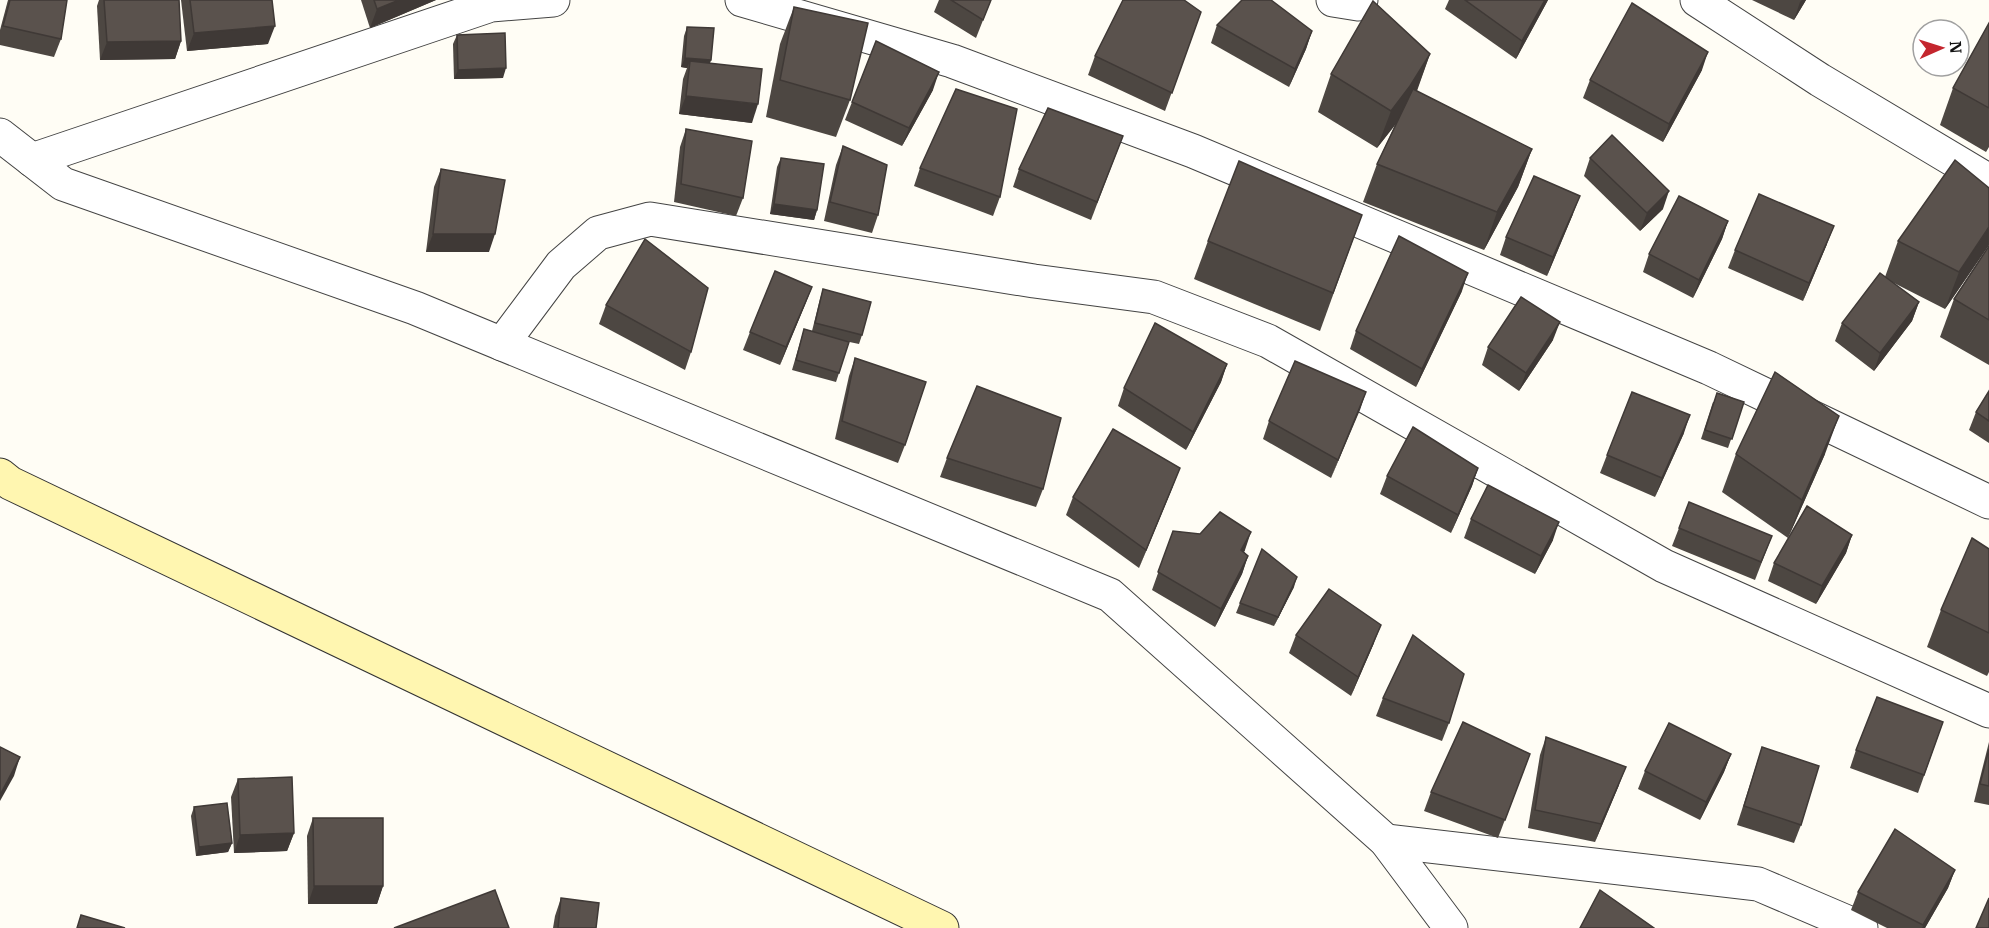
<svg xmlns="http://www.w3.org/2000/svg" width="1989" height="928" viewBox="0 0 1989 928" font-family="'IBM Plex Serif',serif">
	<rect width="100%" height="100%" fill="#fffdf5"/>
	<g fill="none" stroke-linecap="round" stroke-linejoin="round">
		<g stroke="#444" stroke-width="35">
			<g id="minor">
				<polyline points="742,0 952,61 1193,151 1709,368 1989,502"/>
				<polyline points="1333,0 1358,4 1361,0"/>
				<polyline points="1697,0 1820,80 1989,181"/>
				<polyline points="0,135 63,184 415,308 1110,595 1386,841 1451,928"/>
				<polyline points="32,160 491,5 553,0"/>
				<polyline points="502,344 561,265 598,233 650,219 1034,281 1154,297 1268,341 1664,566 1989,711"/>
				<polyline points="1386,841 1758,884 1861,928"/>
			</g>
		</g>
		<g stroke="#333" stroke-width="35">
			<polyline id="secondary" points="0,475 10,483 942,928"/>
		</g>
		<use href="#minor" stroke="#fff" stroke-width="33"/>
		<use href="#secondary" stroke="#fff6b0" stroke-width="33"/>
	</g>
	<g fill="#4d4742">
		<polygon points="8,0 67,0 61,39 54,57 0,45 0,30"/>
		<polygon points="99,0 179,0 181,41 175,59 100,60 97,6"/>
		<polygon points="181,0 272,0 268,44 187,51"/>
		<polygon points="361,0 436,0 370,28"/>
		<polygon points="939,0 991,0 976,38 934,12"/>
		<polygon points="1449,0 1548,0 1516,59 1445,9"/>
		<polygon points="1752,0 1806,0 1794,20"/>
		<polygon points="794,7 850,100 836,137 766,117 780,44"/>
		<polygon points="1201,12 1165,111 1088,75 1095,56"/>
		<polygon points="1989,23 1989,147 1986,152 1940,125 1953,88"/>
		<polygon points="1217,25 1312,31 1306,49 1289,87 1211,43"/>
		<polygon points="687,27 711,60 710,63 752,123 679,114 683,79 687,68 681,67 684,36"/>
		<polygon points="457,35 503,78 454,79 453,44"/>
		<polygon points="1430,54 1417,91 1532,149 1518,187 1484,250 1363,202 1377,164 1396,123 1377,148 1318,112 1331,74"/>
		<polygon points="1702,70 1663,142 1583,98 1590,80"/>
		<polygon points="933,90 902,146 845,120 852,102"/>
		<polygon points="686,129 743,198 736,216 674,202 680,147"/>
		<polygon points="1123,136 1091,220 1013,187 1019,169"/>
		<polygon points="843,146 878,215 872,233 824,221 836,165"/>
		<polygon points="781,158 817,210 814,220 770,214 777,167"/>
		<polygon points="1590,158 1663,209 1640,231 1584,176"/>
		<polygon points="920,168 1000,197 993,216 914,186"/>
		<polygon points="441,169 489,252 426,252 434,187"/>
		<polygon points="1573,214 1547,276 1500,255 1506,237"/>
		<polygon points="1362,215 1320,331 1194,279 1208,241"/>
		<polygon points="1728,221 1722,239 1693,298 1643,272 1649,254"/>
		<polygon points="1898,241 1989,245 1945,309 1892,282 1919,302 1912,321 1874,371 1835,341 1842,323 1885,277"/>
		<polygon points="1827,244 1803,301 1728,268 1735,250"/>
		<polygon points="1989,246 1989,365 1940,337 1954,299"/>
		<polygon points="812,287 780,365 743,350 750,332"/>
		<polygon points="823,289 862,335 859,344 840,340 839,373 836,382 792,370 804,329 812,331 820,299"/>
		<polygon points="1462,291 1416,387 1350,349 1356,331"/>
		<polygon points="606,305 691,352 685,370 599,324"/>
		<polygon points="1553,340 1519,391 1482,365 1488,347"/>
		<polygon points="855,358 905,445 898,463 835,439 849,376"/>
		<polygon points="1227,364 1221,382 1186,450 1118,406 1124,388"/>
		<polygon points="1989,391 1989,443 1969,430 1976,412"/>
		<polygon points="1366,392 1331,478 1263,439 1269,421"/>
		<polygon points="1713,402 1744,402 1728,448 1701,439"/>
		<polygon points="1684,433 1655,497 1600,473 1607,455"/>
		<polygon points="1736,454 1825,454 1788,538 1722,492"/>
		<polygon points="947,458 1043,489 1036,507 940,477"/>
		<polygon points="1478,468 1472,486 1451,533 1380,494 1387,476"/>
		<polygon points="1173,486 1139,568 1066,515 1073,497"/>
		<polygon points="1471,519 1553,540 1535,574 1464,538"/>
		<polygon points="1679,528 1772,536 1755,580 1672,546"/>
		<polygon points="1173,531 1245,550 1244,552 1248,556 1242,574 1215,627 1152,590"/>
		<polygon points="1852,535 1846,553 1816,604 1768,581 1774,563"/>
		<polygon points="1989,549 1989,672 1987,676 1927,647 1941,610"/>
		<polygon points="1294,587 1274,626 1236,613 1240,603"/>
		<polygon points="1296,635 1374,643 1351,696 1289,653"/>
		<polygon points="1383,698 1449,723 1442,741 1376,716"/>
		<polygon points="1943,722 1918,793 1850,768 1856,750"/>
		<polygon points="1546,737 1619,785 1595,842 1528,828 1540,755"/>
		<polygon points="1989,742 1989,805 1974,802"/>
		<polygon points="1762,747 1801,825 1794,843 1737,825"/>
		<polygon points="1530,754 1498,838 1424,811 1431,792"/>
		<polygon points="1731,754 1724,772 1700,820 1638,789 1645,771"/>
		<polygon points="238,779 294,833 287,851 234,853 231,797"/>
		<polygon points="194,807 232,843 228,852 196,856 191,816"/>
		<polygon points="313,818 383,886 377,904 308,904 307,836"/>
		<polygon points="1955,870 1948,888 1925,928 1887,928 1851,910 1858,892"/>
		<polygon points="561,898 596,928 553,928 555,916"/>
	</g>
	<g fill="#3f3936">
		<polygon points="399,0 436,0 370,28 377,9"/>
		<polygon points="1545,0 1548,0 1516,59 1522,41"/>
		<polygon points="1802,0 1806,0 1794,20 1800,2"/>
		<polygon points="275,26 268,44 187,51 194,33"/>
		<polygon points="1312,31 1306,49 1289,87 1295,69"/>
		<polygon points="181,41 175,59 100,60 107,42"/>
		<polygon points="1708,52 1702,70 1663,142 1669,124"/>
		<polygon points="1430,54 1416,92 1396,124 1377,148 1391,111"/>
		<polygon points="685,58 711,60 707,69 690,61 687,68 681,67"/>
		<polygon points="506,68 503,78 454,79 458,70"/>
		<polygon points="939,72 933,90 902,146 909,128"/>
		<polygon points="686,96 758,104 752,123 679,114"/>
		<polygon points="1532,149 1518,187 1484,250 1497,212"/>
		<polygon points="1669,191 1663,209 1640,231 1647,213"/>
		<polygon points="1580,196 1573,214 1547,276 1553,257"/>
		<polygon points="774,204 817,210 814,220 770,214"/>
		<polygon points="1728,221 1722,239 1693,298 1699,280"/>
		<polygon points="1834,226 1827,244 1803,301 1809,283"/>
		<polygon points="1989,227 1989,245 1945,309 1959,272"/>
		<polygon points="433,234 495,234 489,252 426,252"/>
		<polygon points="1468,273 1462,291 1416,387 1422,369"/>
		<polygon points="812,287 805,305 780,365 786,347"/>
		<polygon points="1919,302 1912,321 1874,371 1880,353"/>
		<polygon points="1560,322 1553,340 1519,391 1526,373"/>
		<polygon points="1227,364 1221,382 1186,450 1193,432"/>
		<polygon points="1366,392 1360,410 1331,478 1338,460"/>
		<polygon points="1690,415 1684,433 1655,497 1662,478"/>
		<polygon points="1839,416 1825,454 1788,538 1802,500"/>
		<polygon points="1180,468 1173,486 1139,568 1146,550"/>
		<polygon points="1478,468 1472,486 1451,533 1458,515"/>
		<polygon points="1559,522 1553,540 1535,574 1541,556"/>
		<polygon points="1251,532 1245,550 1235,568 1241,550"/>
		<polygon points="1852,535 1846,553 1816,604 1822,586"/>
		<polygon points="1248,556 1242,574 1215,627 1221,609"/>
		<polygon points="1297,577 1294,587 1274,626 1278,617"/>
		<polygon points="1381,625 1374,643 1351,696 1358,677"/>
		<polygon points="1731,754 1724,772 1700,820 1706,802"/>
		<polygon points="20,757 14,776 0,801 0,795"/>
		<polygon points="1626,767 1619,785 1595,842 1601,824"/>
		<polygon points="294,833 287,851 234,853 240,835"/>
		<polygon points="232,843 228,852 196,856 199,847"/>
		<polygon points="1955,870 1948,888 1925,928 1922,928"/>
		<polygon points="314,886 383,886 377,904 308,904"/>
	</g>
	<g fill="#5a524d" stroke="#3f3936" stroke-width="1.5">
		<polygon points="10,0 67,0 61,39 3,26"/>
		<polygon points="104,0 179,0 181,41 107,42"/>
		<polygon points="190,0 272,0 275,26 194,33"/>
		<polygon points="374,0 399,0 377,9"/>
		<polygon points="951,0 991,0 983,20"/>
		<polygon points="1123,0 1184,0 1201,12 1172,93 1095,56"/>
		<polygon points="1242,0 1271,0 1312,31 1295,69 1217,25"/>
		<polygon points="1465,0 1545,0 1522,41"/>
		<polygon points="1373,1 1430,54 1410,86 1391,111 1331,74"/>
		<polygon points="1632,3 1708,52 1669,124 1590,80"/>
		<polygon points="794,7 868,23 850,100 780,80"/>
		<polygon points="1989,23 1989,108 1953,88"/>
		<polygon points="687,27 714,28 711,60 685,58"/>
		<polygon points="505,33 506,68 458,70 457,35"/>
		<polygon points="876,41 939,72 909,128 852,102"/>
		<polygon points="690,61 762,69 758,104 686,96"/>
		<polygon points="956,89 1017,109 1000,197 920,168"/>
		<polygon points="1413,89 1532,149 1497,212 1377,164"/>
		<polygon points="1048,108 1123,136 1097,202 1019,169"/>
		<polygon points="686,129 752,141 743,198 681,184"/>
		<polygon points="1612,135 1669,191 1647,213 1590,158"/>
		<polygon points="843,146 887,165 878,215 830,202"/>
		<polygon points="781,158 824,164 817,210 774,204"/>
		<polygon points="1955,160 1989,188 1989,227 1959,272 1898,241"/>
		<polygon points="1239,161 1362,215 1333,293 1208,241"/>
		<polygon points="441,169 505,180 495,234 433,234"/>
		<polygon points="1534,176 1580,196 1553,257 1506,237"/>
		<polygon points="1759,194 1834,226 1809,283 1735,250"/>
		<polygon points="1679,196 1728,221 1699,280 1649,254"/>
		<polygon points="1399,236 1468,273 1422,369 1356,331"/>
		<polygon points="645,239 708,288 691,352 606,305"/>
		<polygon points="1989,246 1989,320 1954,299"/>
		<polygon points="775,271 812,287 786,347 750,332"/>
		<polygon points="1880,273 1919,302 1880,353 1842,323"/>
		<polygon points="823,289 871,302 862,335 815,323"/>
		<polygon points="1521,297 1560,322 1526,373 1488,347"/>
		<polygon points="1155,323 1227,364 1193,432 1124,388"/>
		<polygon points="804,329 849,342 839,373 796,360"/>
		<polygon points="855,358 926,382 905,445 842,421"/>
		<polygon points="1295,361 1366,392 1338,460 1269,421"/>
		<polygon points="1775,372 1839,416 1802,500 1736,454"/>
		<polygon points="977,386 1061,418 1043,489 947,458"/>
		<polygon points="1989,391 1989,421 1976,412"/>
		<polygon points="1632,392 1690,415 1662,478 1607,455"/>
		<polygon points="1717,393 1744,402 1732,439 1705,430"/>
		<polygon points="1413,427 1478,468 1458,515 1387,476"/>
		<polygon points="1113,429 1180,468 1146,550 1073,497"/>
		<polygon points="1488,485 1559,522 1541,556 1471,519"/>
		<polygon points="1689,502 1772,536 1761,562 1679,528"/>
		<polygon points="1807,506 1852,535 1822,586 1774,563"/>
		<polygon points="1220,512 1251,532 1241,550 1248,556 1221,609 1158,572 1173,531 1200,534"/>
		<polygon points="1972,538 1989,549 1989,633 1941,610"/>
		<polygon points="1262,549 1297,577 1278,617 1240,603"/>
		<polygon points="1329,589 1381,625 1358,677 1296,635"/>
		<polygon points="1413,635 1464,674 1449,723 1383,698"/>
		<polygon points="1877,697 1943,722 1924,775 1856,750"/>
		<polygon points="1463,722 1530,754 1505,820 1431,792"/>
		<polygon points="1669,723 1731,754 1706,802 1645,771"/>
		<polygon points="1546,737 1626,767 1601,824 1535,810"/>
		<polygon points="0,747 20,757 0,795"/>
		<polygon points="1762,747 1819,766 1801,825 1744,806"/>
		<polygon points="1989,749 1989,786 1980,784"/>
		<polygon points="292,777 294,833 240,835 238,779"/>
		<polygon points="227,803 232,843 199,847 194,807"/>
		<polygon points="313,818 383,818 383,886 314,886"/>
		<polygon points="1895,829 1955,870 1923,925 1858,892"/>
		<polygon points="495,890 509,928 394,928"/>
		<polygon points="1600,890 1654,928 1580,928"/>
		<polygon points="561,898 599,903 596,928 558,928"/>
		<polygon points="1989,898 1989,928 1976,928"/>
		<polygon points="81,915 125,928 77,928"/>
	</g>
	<g transform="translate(1941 48) rotate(87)"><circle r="28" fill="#ffffff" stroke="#a0a0a0" stroke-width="1.5"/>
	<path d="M0-4.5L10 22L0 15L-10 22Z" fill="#c4262e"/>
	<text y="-9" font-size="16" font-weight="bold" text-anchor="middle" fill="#111111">N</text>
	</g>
</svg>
